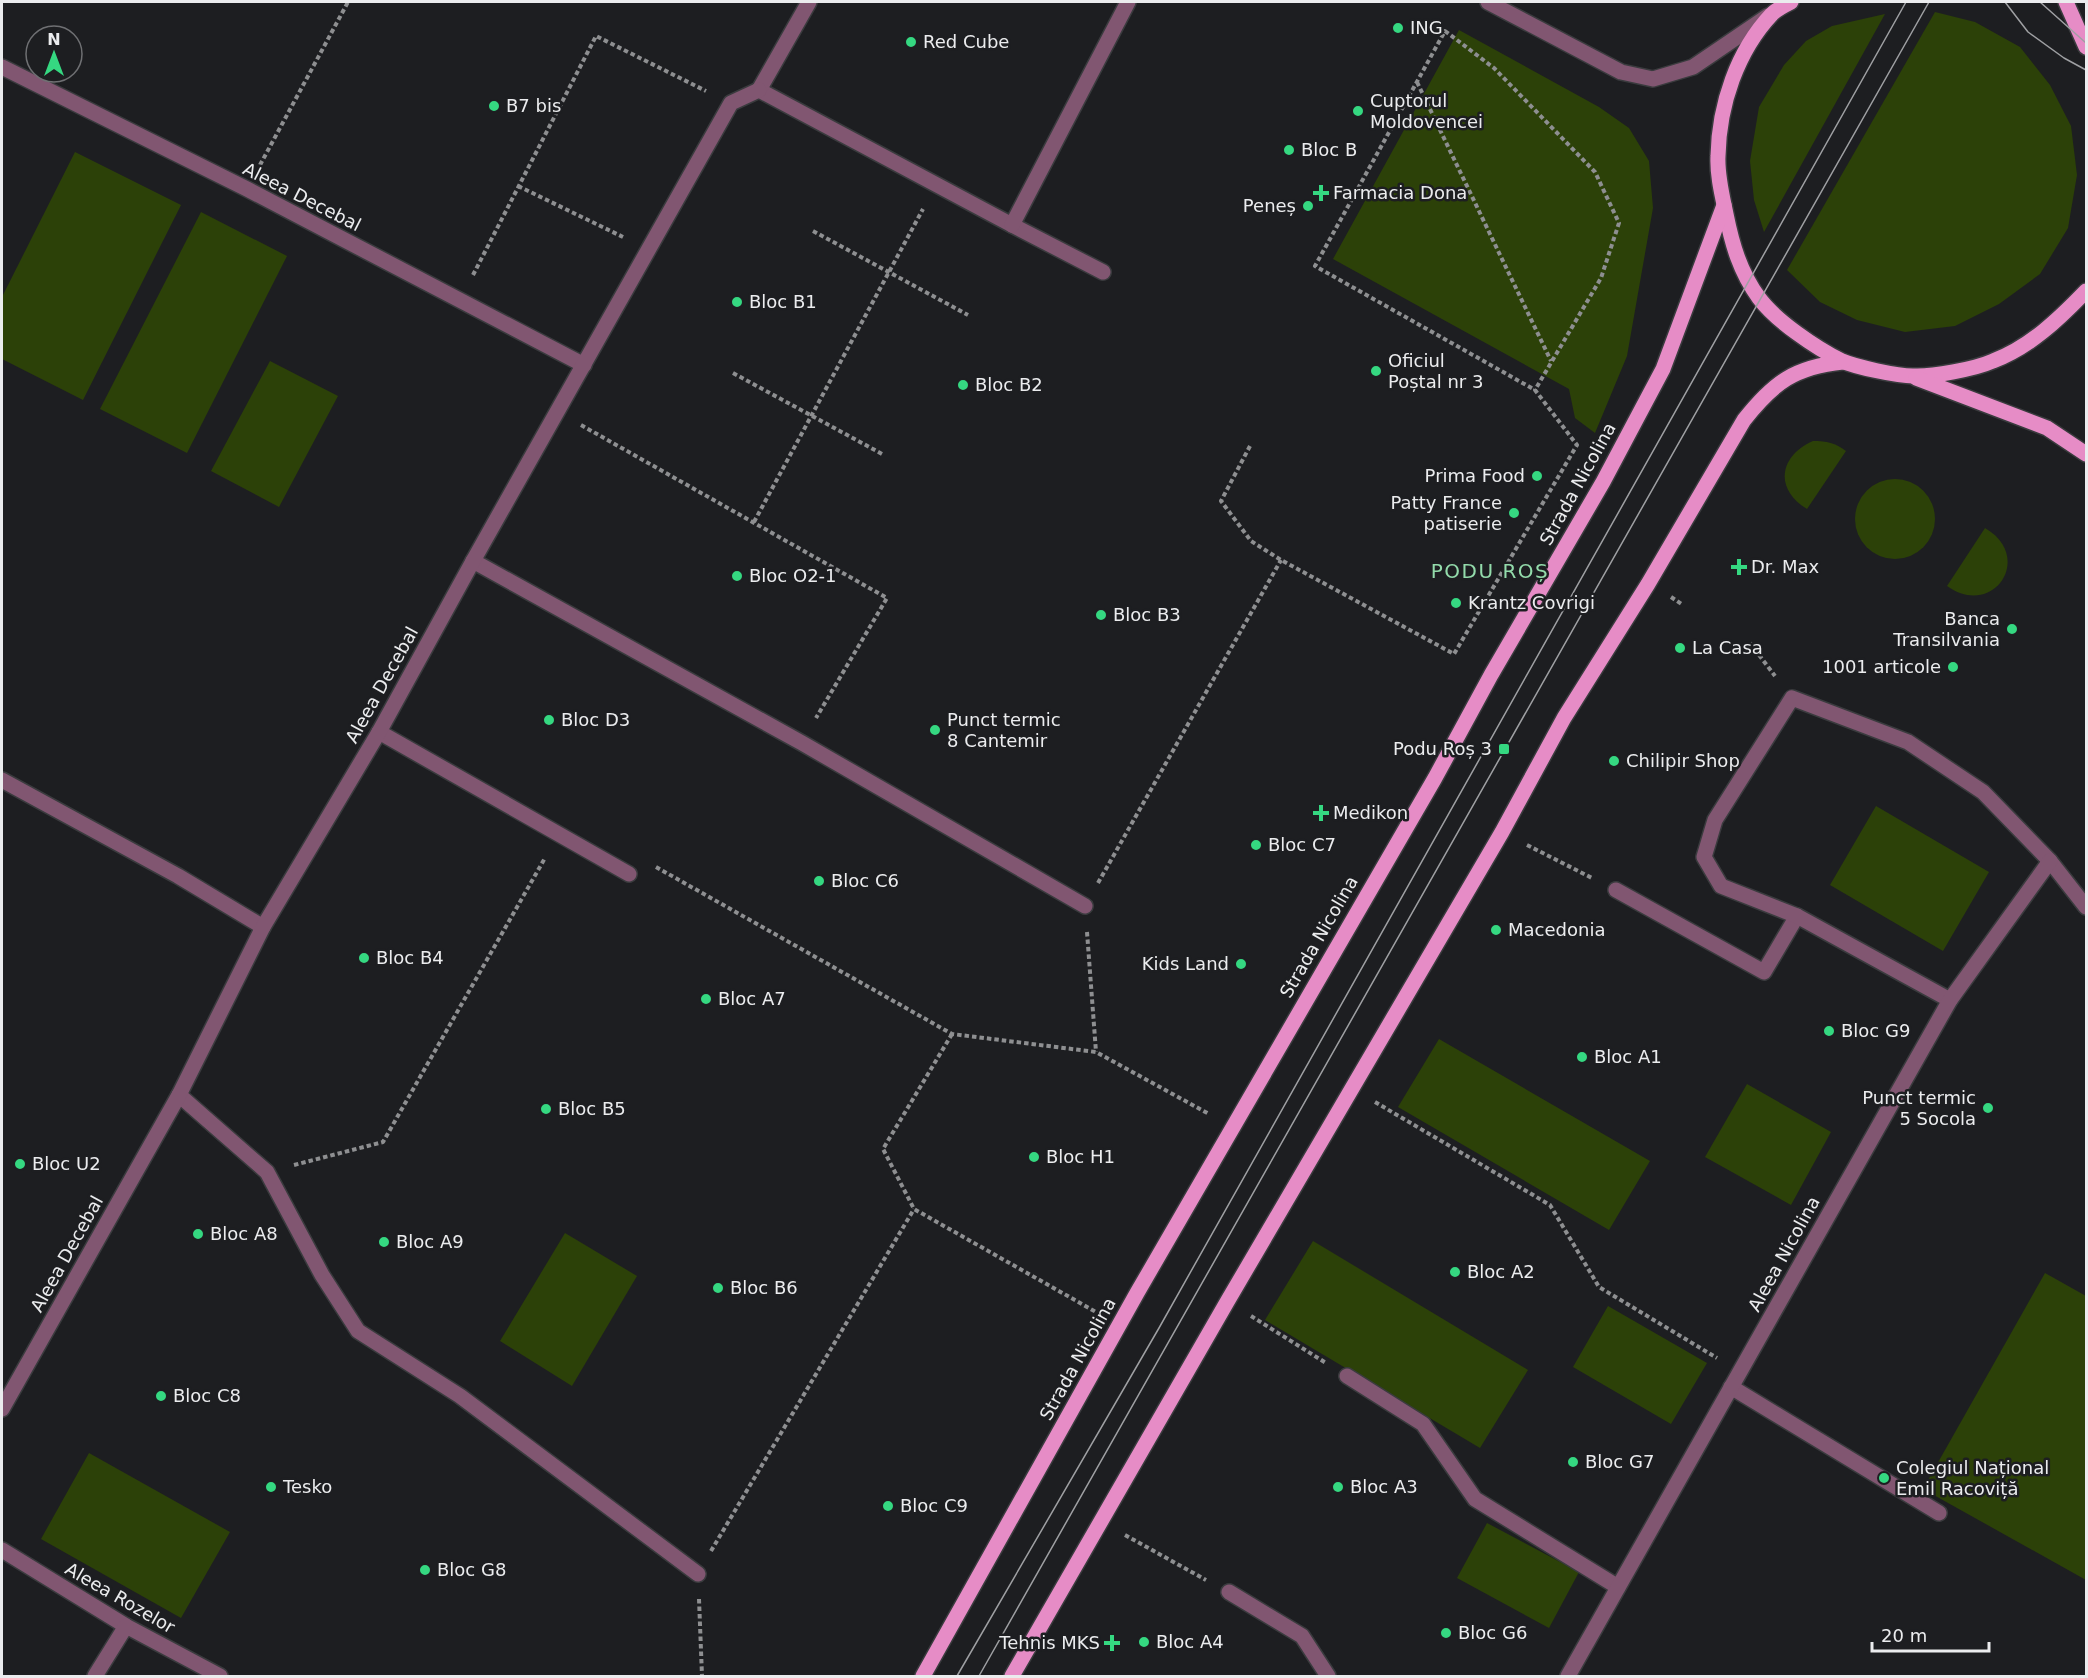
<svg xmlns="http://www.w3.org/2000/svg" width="2088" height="1678" viewBox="0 0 2088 1678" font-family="'DejaVu Sans',sans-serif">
	<rect width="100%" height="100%" fill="#1d1e21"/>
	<g fill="#2c4108">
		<polygon points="1935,12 1975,22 2020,47 2050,85 2071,126 2077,175 2068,228 2040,274 1999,304 1955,326 1905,332 1857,320 1820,302 1787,270"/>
		<polygon points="1885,14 1764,232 1754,200 1750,161 1759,107 1784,65 1806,41 1832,26"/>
		<polygon points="1459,30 1599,107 1629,128 1649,161 1653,208 1627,356 1595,433 1575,418 1569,389 1333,259"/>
		<polygon points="75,152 181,205 83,400 2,359 2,297"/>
		<polygon points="201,212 287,256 187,453 100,409"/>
		<polygon points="270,361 338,396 279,507 211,471"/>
		<path d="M1813,441C1827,441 1835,443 1846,451L1807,509C1774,489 1779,456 1813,441Z"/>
		<circle cx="1895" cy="519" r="40"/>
		<path d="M1985,528C2035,557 1993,619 1947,586Z"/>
		<polygon points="1876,806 1989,872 1943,951 1830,885"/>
		<polygon points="1439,1039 1650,1161 1609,1230 1398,1107"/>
		<polygon points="1747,1084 1831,1132 1791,1205 1705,1157"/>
		<polygon points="565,1233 637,1276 572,1386 500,1341"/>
		<polygon points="1313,1241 1528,1370 1480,1448 1265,1320"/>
		<polygon points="2045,1273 2086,1296 2086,1580 1923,1489"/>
		<polygon points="1608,1306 1707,1363 1671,1424 1573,1367"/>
		<polygon points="89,1453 230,1532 181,1618 41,1539"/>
		<polygon points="1487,1523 1579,1572 1549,1628 1457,1578"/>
	</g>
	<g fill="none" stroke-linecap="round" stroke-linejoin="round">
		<g stroke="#3a3b3e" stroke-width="18">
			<g id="minor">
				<polyline points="1488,2 1621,72 1653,79 1693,67 1768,16"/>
				<polyline points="2,67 247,189 584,365"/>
				<polyline points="759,90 1012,225 1103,272"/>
				<polyline points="759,90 809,2"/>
				<polyline points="1012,225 1128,2"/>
				<polyline points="473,561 802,743 1085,906"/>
				<polyline points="379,732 629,874"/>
				<polyline points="2,780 178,876 263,927"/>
				<polyline points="1616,890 1764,972 1797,916"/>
				<polyline points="1950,1000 1797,916 1721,886 1704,857 1715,820 1792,698 1908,742 1983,792 2050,861 2086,907"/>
				<polyline points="179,1095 267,1172 322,1275 358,1331 460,1396 698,1574"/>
				<polyline points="1347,1376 1423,1424 1475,1499 1618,1587"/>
				<polyline points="1731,1387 1939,1513"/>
				<polyline points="2,1409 179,1095 263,927 379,732 473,561 731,103 759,90"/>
				<polyline points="2,1550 126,1626 220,1676"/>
				<polyline points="1229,1592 1302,1636 1328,1676"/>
				<polyline points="95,1676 126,1626"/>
				<polyline points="1568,1676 1950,1000 2050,861"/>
			</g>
		</g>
		<g stroke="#3a3b3e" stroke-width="18">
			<g id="major">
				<path d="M1791,2C1785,5 1777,9 1772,14C1737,51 1719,105 1718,156C1717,175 1722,195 1726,214C1732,244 1740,272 1759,298C1776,321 1816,348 1842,361C1856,367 1897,376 1913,376C1932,377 1975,369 1993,361C2030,347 2059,319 2086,291"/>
				<polyline points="2066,2 2086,47"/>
				<polyline points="1916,378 2047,428 2086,454"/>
				<polyline points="923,1676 1137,1293 1435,778 1491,675 1603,482 1663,369 1724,205"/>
				<path d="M1012,1676L1227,1302L1502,832L1564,718L1648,584L1744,420C1774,382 1795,367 1843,362"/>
			</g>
		</g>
		<g stroke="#8e8f91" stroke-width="4" stroke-dasharray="4.5 3" stroke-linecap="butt">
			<polyline points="1417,82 1551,361"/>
			<polyline points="260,165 348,2"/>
			<polyline points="518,186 623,237"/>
			<polyline points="813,231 968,315"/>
			<polyline points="473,275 596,36 706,91"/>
			<polyline points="733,373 884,455"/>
			<polyline points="581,425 887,598 816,718"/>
			<polyline points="1250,446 1221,501 1251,541 1281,560 1454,654 1577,445 1535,390 1601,278 1619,223 1595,172 1494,68 1445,31 1315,266 1535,390"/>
			<polyline points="754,522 923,209"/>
			<polyline points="1671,597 1683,605"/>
			<polyline points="1750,643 1775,676"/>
			<polyline points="1527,845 1592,878"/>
			<polyline points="656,867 952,1034 1096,1052 1209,1114"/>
			<polyline points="1098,883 1281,560"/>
			<polyline points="1087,932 1096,1052"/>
			<polyline points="952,1034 883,1149 914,1209 1096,1312"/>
			<polyline points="1375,1102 1550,1205 1599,1287 1717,1358"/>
			<polyline points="294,1165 383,1142 545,858"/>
			<polyline points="1251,1316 1326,1363"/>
			<polyline points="1125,1535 1206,1580"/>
			<polyline points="711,1551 914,1209"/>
			<polyline points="699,1599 702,1676"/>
		</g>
		<use href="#minor" stroke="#815671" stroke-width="15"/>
		<use href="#major" stroke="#e68cc6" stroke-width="15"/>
		<g stroke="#9fa0a3" stroke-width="1.5">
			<polyline points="2005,2 2028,32 2064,58 2086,70"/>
			<polyline points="2040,2 2086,43"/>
			<polyline points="957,1676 1159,1328 1906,2"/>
			<polyline points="979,1676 1929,2"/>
		</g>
	</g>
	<g fill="#35d881" stroke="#1d1e21" stroke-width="2">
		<circle cx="1398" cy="28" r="6"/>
		<circle cx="911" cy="42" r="6"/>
		<circle cx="494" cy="106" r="6"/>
		<circle cx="1358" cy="111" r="6"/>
		<circle cx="1289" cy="150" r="6"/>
		<path d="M1318 184h6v6h6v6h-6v6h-6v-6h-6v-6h6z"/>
		<circle cx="1308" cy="206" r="6"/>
		<circle cx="737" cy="302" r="6"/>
		<circle cx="1376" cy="371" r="6"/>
		<circle cx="963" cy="385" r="6"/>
		<circle cx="1537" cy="476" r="6"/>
		<circle cx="1514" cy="513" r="6"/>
		<path d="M1736 558h6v6h6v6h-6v6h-6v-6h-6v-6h6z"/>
		<circle cx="737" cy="576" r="6"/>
		<circle cx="1456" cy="603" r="6"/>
		<circle cx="1101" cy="615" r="6"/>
		<circle cx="2012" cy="629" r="6"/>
		<circle cx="1680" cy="648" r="6"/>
		<circle cx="1953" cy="667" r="6"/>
		<circle cx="549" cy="720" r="6"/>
		<circle cx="935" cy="730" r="6"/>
		<rect x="1498" y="743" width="12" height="12" rx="3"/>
		<circle cx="1614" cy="761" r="6"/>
		<path d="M1318 804h6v6h6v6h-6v6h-6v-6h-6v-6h6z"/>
		<circle cx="1256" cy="845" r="6"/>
		<circle cx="819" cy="881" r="6"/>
		<circle cx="1496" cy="930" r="6"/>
		<circle cx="364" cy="958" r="6"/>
		<circle cx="1241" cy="964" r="6"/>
		<circle cx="706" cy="999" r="6"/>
		<circle cx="1829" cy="1031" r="6"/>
		<circle cx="1582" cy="1057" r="6"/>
		<circle cx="1988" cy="1108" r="6"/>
		<circle cx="546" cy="1109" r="6"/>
		<circle cx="1034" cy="1157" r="6"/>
		<circle cx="20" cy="1164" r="6"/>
		<circle cx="198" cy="1234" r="6"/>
		<circle cx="384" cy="1242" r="6"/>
		<circle cx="1455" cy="1272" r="6"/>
		<circle cx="718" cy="1288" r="6"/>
		<circle cx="161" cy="1396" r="6"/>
		<circle cx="1573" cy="1462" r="6"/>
		<circle cx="1884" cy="1478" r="6"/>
		<circle cx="271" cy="1487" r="6"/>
		<circle cx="1338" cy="1487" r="6"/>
		<circle cx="888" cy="1506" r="6"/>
		<circle cx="425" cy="1570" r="6"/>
		<circle cx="1446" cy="1633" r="6"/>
		<circle cx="1144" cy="1642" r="6"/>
		<path d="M1109 1634h6v6h6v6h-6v6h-6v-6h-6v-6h6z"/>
	</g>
	<g text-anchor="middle" stroke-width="5" stroke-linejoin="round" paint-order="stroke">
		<g font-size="18" fill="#ebecee" stroke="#1d1e21" text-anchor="start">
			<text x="1410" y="34">ING</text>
			<text x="923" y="48">Red Cube</text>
			<text x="1370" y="107">Cuptorul<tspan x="1370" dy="21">Moldovencei</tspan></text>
			<text x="506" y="112">B7 bis</text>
			<text x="1301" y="156">Bloc B</text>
			<text x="1333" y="199">Farmacia Dona</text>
			<text x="1296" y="212" text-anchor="end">Peneș</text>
			<text x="749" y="308">Bloc B1</text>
			<text x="1388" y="367">Oficiul<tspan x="1388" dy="21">Poștal nr 3</tspan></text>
			<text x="975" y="391">Bloc B2</text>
			<text x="1525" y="482" text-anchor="end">Prima Food</text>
			<text x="1502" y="509" text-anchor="end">Patty France<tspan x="1502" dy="21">patiserie</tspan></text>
			<text x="1751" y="573">Dr. Max</text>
			<text x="749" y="582">Bloc O2-1</text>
			<text x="1468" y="609">Krantz Covrigi</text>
			<text x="1113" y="621">Bloc B3</text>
			<text x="2000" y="625" text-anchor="end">Banca<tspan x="2000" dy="21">Transilvania</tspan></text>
			<text x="1692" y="654">La Casa</text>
			<text x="1941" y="673" text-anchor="end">1001 articole</text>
			<text x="561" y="726">Bloc D3</text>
			<text x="947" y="726">Punct termic<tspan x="947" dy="21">8 Cantemir</tspan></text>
			<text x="1492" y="755" text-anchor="end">Podu Roș 3</text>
			<text x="1626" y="767">Chilipir Shop</text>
			<text x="1333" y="819">Medikon</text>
			<text x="1268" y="851">Bloc C7</text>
			<text x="831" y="887">Bloc C6</text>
			<text x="1508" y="936">Macedonia</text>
			<text x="376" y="964">Bloc B4</text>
			<text x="1229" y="970" text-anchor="end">Kids Land</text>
			<text x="718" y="1005">Bloc A7</text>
			<text x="1841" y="1037">Bloc G9</text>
			<text x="1594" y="1063">Bloc A1</text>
			<text x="1976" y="1104" text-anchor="end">Punct termic<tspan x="1976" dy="21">5 Socola</tspan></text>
			<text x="558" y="1115">Bloc B5</text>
			<text x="1046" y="1163">Bloc H1</text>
			<text x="32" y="1170">Bloc U2</text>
			<text x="210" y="1240">Bloc A8</text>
			<text x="396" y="1248">Bloc A9</text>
			<text x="1467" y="1278">Bloc A2</text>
			<text x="730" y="1294">Bloc B6</text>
			<text x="173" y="1402">Bloc C8</text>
			<text x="1585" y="1468">Bloc G7</text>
			<text x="1896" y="1474">Colegiul Național<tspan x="1896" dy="21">Emil Racoviță</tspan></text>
			<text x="283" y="1493">Tesko</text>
			<text x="1350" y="1493">Bloc A3</text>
			<text x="900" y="1512">Bloc C9</text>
			<text x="437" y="1576">Bloc G8</text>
			<text x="1458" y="1639">Bloc G6</text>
			<text x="1156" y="1648">Bloc A4</text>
			<text x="1100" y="1649" text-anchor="end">Tehnis MKS</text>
		</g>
		<g font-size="18" fill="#ebecee" stroke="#1d1e21">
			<text transform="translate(302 197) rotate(27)" y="6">Aleea Decebal</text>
			<text transform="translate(1578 484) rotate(-61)" y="6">Strada Nicolina</text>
			<text transform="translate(382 685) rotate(-61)" y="6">Aleea Decebal</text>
			<text transform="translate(1319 937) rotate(-60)" y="6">Strada Nicolina</text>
			<text transform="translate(67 1254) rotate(-61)" y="6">Aleea Decebal</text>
			<text transform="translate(1784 1254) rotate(-61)" y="6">Aleea Nicolina</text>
			<text transform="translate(1078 1359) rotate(-61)" y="6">Strada Nicolina</text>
			<text transform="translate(120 1598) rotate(30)" y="6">Aleea Rozelor</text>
		</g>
		<g font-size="20" letter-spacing="1.5" fill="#93dbab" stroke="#1d1e21">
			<text x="1490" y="578">PODU ROȘ</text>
		</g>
	</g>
	<rect width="2088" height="1678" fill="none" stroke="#ebecee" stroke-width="6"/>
	<g transform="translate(54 54)"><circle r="28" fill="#1d1e21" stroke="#6f7073" stroke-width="1.5"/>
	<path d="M0-4.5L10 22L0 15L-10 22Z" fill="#35d881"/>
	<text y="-9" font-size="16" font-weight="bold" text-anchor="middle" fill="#ebecee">N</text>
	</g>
	<path d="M1872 1642v9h117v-9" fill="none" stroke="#ebecee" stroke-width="3"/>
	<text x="1881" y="1642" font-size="18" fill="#ebecee" stroke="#1d1e21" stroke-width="4.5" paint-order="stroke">20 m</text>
</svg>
